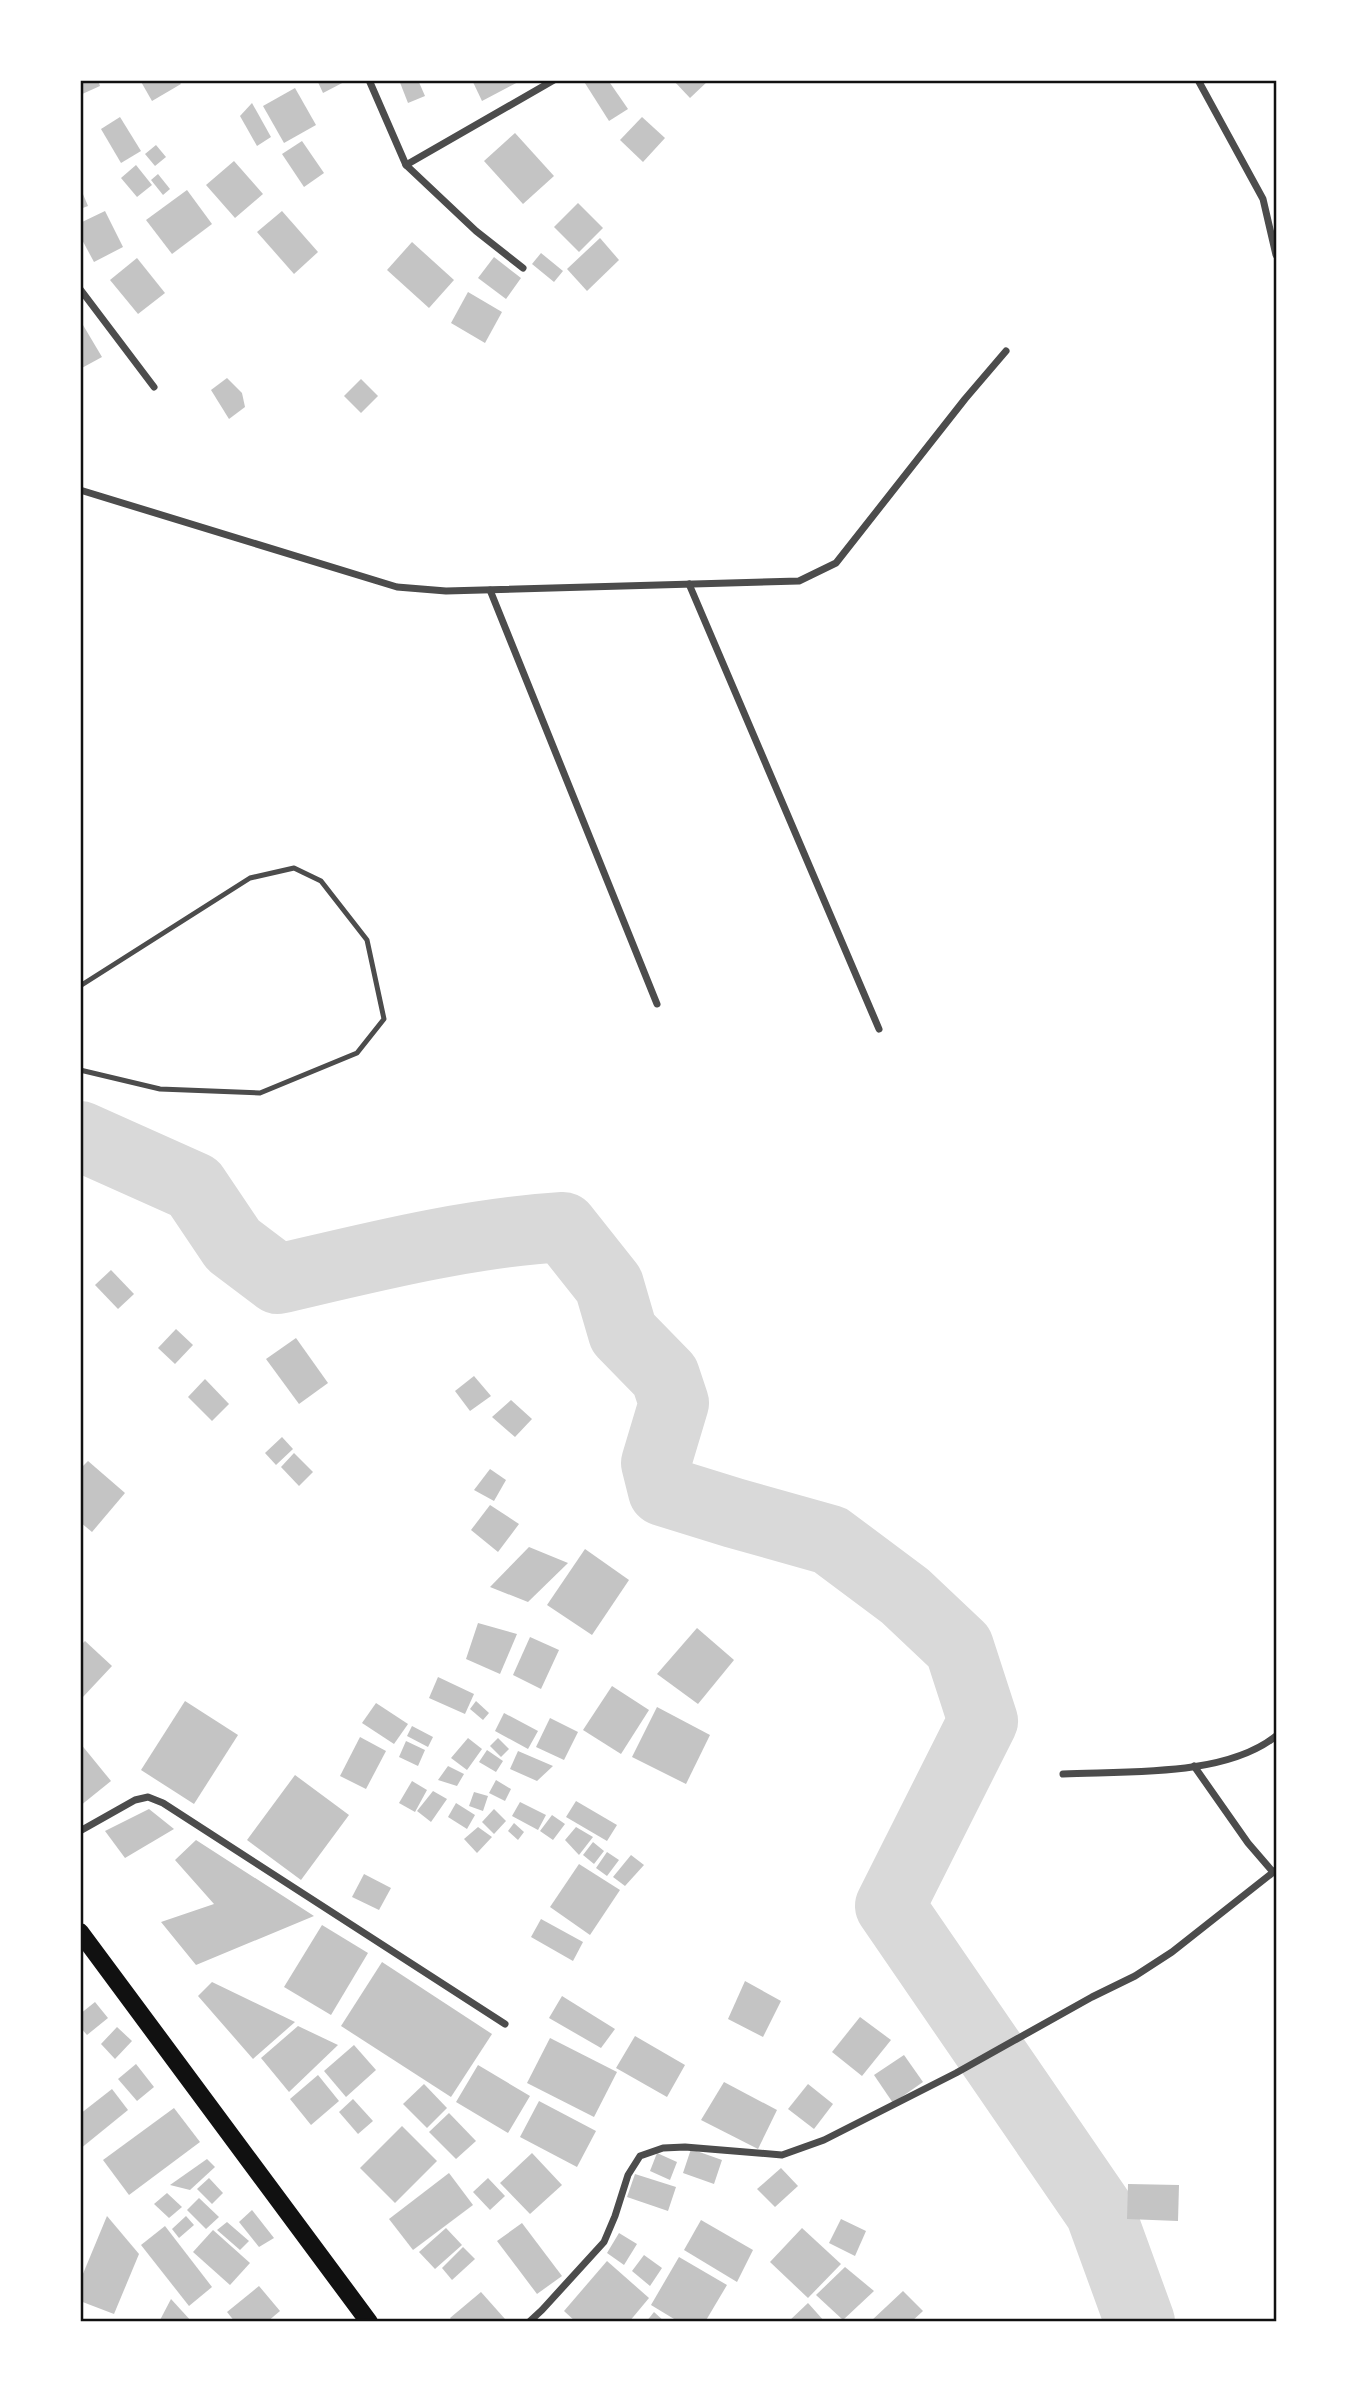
<svg xmlns="http://www.w3.org/2000/svg" width="1357" height="2402" viewBox="0 0 1357 2402" font-family="'Source Sans 3',sans-serif">
	<rect width="100%" height="100%" fill="#fff"/>
	<g fill="none" stroke-linecap="round" stroke-linejoin="round">
		<path stroke="#d9d9d9" stroke-width="70" d="M80,1136L194,1187L233,1245L278,1279C372,1257 466,1233 563,1227L609,1285L623,1333L665,1376L674,1403L656,1463L663,1491L734,1513L830,1540L905,1596L959,1647L983,1721L890,1906L1100,2212L1140,2322"/>
	</g>
	<g fill="#c4c4c4">
		<polygon points="80,80 98,80 100,86 80,95"/>
		<polygon points="140,80 178,80 181,84 152,101"/>
		<polygon points="317,80 348,80 323,93"/>
		<polygon points="399,80 418,80 425,96 408,103"/>
		<polygon points="472,80 522,80 482,101"/>
		<polygon points="583,80 608,80 628,109 609,121"/>
		<polygon points="673,80 709,80 690,98"/>
		<polygon points="295,88 316,125 284,143 263,106"/>
		<polygon points="252,103 271,137 257,146 240,116"/>
		<polygon points="120,117 141,151 121,163 101,129"/>
		<polygon points="642,117 665,138 643,162 620,140"/>
		<polygon points="515,133 554,176 523,204 484,161"/>
		<polygon points="302,141 324,173 304,187 282,154"/>
		<polygon points="156,145 166,157 155,166 145,154"/>
		<polygon points="234,161 263,194 235,218 206,185"/>
		<polygon points="136,165 152,185 137,197 121,178"/>
		<polygon points="158,174 170,189 163,195 151,180"/>
		<polygon points="80,187 88,206 80,209"/>
		<polygon points="187,190 212,224 172,254 146,220"/>
		<polygon points="578,203 603,228 579,252 554,227"/>
		<polygon points="105,211 123,247 94,262 80,236 80,223"/>
		<polygon points="282,211 318,252 294,274 257,232"/>
		<polygon points="600,238 619,260 587,291 567,269"/>
		<polygon points="412,242 454,280 429,308 387,270"/>
		<polygon points="541,253 563,271 554,282 532,264"/>
		<polygon points="494,257 521,278 506,299 478,278"/>
		<polygon points="137,258 165,293 138,314 110,280"/>
		<polygon points="468,292 502,312 485,343 451,323"/>
		<polygon points="80,320 102,357 80,369"/>
		<polygon points="227,378 242,393 245,407 229,419 211,390"/>
		<polygon points="361,379 378,396 361,413 344,396"/>
		<polygon points="111,1270 134,1294 118,1309 95,1285"/>
		<polygon points="176,1329 193,1345 175,1364 158,1348"/>
		<polygon points="296,1338 328,1383 299,1404 266,1359"/>
		<polygon points="474,1376 491,1396 470,1411 455,1391"/>
		<polygon points="205,1379 229,1404 212,1421 188,1397"/>
		<polygon points="511,1400 532,1419 515,1437 492,1417"/>
		<polygon points="282,1437 293,1449 276,1465 265,1453"/>
		<polygon points="294,1453 313,1472 299,1486 281,1467"/>
		<polygon points="88,1461 125,1493 92,1532 80,1522 80,1469"/>
		<polygon points="490,1469 506,1480 494,1501 474,1490"/>
		<polygon points="490,1505 519,1524 498,1552 471,1530"/>
		<polygon points="529,1547 568,1563 528,1602 490,1587"/>
		<polygon points="585,1549 629,1580 592,1635 547,1605"/>
		<polygon points="478,1623 517,1634 500,1674 466,1659"/>
		<polygon points="697,1628 734,1660 698,1704 657,1674"/>
		<polygon points="530,1637 559,1650 541,1689 513,1675"/>
		<polygon points="85,1641 112,1666 82,1698 80,1646"/>
		<polygon points="438,1677 474,1694 465,1714 429,1698"/>
		<polygon points="612,1686 649,1710 621,1754 583,1730"/>
		<polygon points="185,1701 238,1735 194,1804 141,1770"/>
		<polygon points="476,1701 489,1713 483,1720 470,1709"/>
		<polygon points="376,1703 408,1724 394,1744 362,1723"/>
		<polygon points="657,1707 710,1735 686,1784 632,1757"/>
		<polygon points="504,1713 538,1731 528,1749 495,1731"/>
		<polygon points="550,1718 578,1732 564,1760 536,1747"/>
		<polygon points="412,1726 433,1737 428,1747 407,1736"/>
		<polygon points="360,1737 386,1751 366,1789 340,1776"/>
		<polygon points="468,1738 482,1749 467,1770 451,1758"/>
		<polygon points="498,1738 509,1749 501,1757 490,1746"/>
		<polygon points="406,1741 425,1750 418,1766 399,1757"/>
		<polygon points="80,1743 111,1781 80,1806"/>
		<polygon points="487,1750 503,1761 496,1772 479,1762"/>
		<polygon points="518,1751 553,1766 537,1781 510,1769"/>
		<polygon points="448,1766 464,1774 457,1786 438,1780"/>
		<polygon points="295,1775 349,1815 301,1880 247,1840"/>
		<polygon points="496,1780 511,1789 505,1801 489,1793"/>
		<polygon points="412,1781 427,1790 415,1812 399,1803"/>
		<polygon points="433,1791 447,1799 431,1822 417,1811"/>
		<polygon points="474,1792 488,1796 483,1811 469,1806"/>
		<polygon points="576,1801 617,1825 607,1841 566,1817"/>
		<polygon points="520,1802 546,1815 538,1830 512,1816"/>
		<polygon points="456,1803 475,1815 467,1829 448,1817"/>
		<polygon points="149,1809 174,1829 125,1858 105,1831"/>
		<polygon points="494,1809 506,1821 494,1834 482,1822"/>
		<polygon points="552,1815 565,1824 553,1840 540,1831"/>
		<polygon points="514,1823 524,1832 518,1840 508,1831"/>
		<polygon points="478,1827 492,1837 477,1853 464,1839"/>
		<polygon points="576,1827 593,1837 579,1855 565,1840"/>
		<polygon points="196,1840 314,1916 196,1965 161,1922 214,1904 175,1860"/>
		<polygon points="593,1842 604,1851 594,1864 583,1855"/>
		<polygon points="607,1852 619,1860 607,1876 596,1868"/>
		<polygon points="631,1855 644,1865 625,1886 613,1877"/>
		<polygon points="579,1864 620,1890 590,1935 550,1907"/>
		<polygon points="364,1874 391,1888 379,1910 352,1897"/>
		<polygon points="541,1919 583,1942 573,1961 531,1937"/>
		<polygon points="322,1925 368,1953 331,2015 284,1987"/>
		<polygon points="382,1962 492,2034 451,2097 341,2026"/>
		<polygon points="745,1981 781,2001 763,2037 728,2019"/>
		<polygon points="212,1982 295,2022 253,2059 198,1996"/>
		<polygon points="562,1996 615,2029 601,2048 549,2018"/>
		<polygon points="95,2002 108,2018 87,2035 80,2027 80,2014"/>
		<polygon points="860,2017 891,2040 862,2076 832,2052"/>
		<polygon points="298,2026 338,2045 289,2092 261,2058"/>
		<polygon points="117,2027 132,2041 115,2059 101,2044"/>
		<polygon points="635,2036 685,2065 667,2097 616,2068"/>
		<polygon points="550,2038 617,2072 594,2117 527,2083"/>
		<polygon points="354,2045 376,2070 346,2097 324,2071"/>
		<polygon points="904,2055 923,2082 893,2103 874,2075"/>
		<polygon points="136,2064 154,2087 137,2101 118,2079"/>
		<polygon points="478,2065 530,2096 508,2133 456,2102"/>
		<polygon points="318,2075 339,2101 311,2125 290,2099"/>
		<polygon points="724,2082 777,2110 758,2149 701,2120"/>
		<polygon points="424,2084 447,2108 427,2128 403,2104"/>
		<polygon points="808,2084 833,2104 814,2129 788,2109"/>
		<polygon points="112,2089 128,2110 80,2149 80,2114"/>
		<polygon points="353,2099 373,2121 358,2134 339,2112"/>
		<polygon points="539,2101 596,2131 577,2167 520,2137"/>
		<polygon points="174,2108 200,2142 129,2195 103,2160"/>
		<polygon points="449,2113 476,2141 456,2159 429,2132"/>
		<polygon points="402,2126 437,2161 395,2203 360,2168"/>
		<polygon points="691,2149 722,2160 714,2184 683,2173"/>
		<polygon points="532,2153 562,2185 530,2214 500,2183"/>
		<polygon points="657,2153 677,2162 670,2180 650,2171"/>
		<polygon points="207,2159 215,2167 190,2190 170,2185"/>
		<polygon points="781,2168 798,2186 775,2207 757,2189"/>
		<polygon points="449,2173 473,2205 413,2250 389,2219"/>
		<polygon points="635,2174 676,2187 668,2211 627,2197"/>
		<polygon points="209,2178 223,2193 212,2204 197,2189"/>
		<polygon points="488,2178 505,2196 490,2210 473,2192"/>
		<polygon points="1128,2184 1179,2185 1178,2221 1127,2219"/>
		<polygon points="167,2193 182,2207 169,2218 154,2204"/>
		<polygon points="199,2198 219,2217 206,2229 187,2210"/>
		<polygon points="252,2210 274,2238 259,2247 239,2222"/>
		<polygon points="107,2216 139,2254 114,2314 80,2301 80,2281"/>
		<polygon points="186,2216 194,2225 179,2238 172,2229"/>
		<polygon points="841,2219 866,2231 855,2256 829,2243"/>
		<polygon points="701,2220 753,2250 737,2282 684,2250"/>
		<polygon points="227,2222 249,2241 240,2250 217,2230"/>
		<polygon points="522,2223 562,2276 537,2294 497,2241"/>
		<polygon points="165,2226 212,2287 189,2306 141,2245"/>
		<polygon points="446,2228 462,2245 435,2269 419,2252"/>
		<polygon points="802,2228 841,2264 808,2298 770,2262"/>
		<polygon points="213,2230 250,2263 230,2285 193,2252"/>
		<polygon points="619,2233 637,2244 624,2265 607,2253"/>
		<polygon points="463,2247 475,2259 452,2280 442,2268"/>
		<polygon points="644,2255 662,2268 650,2286 632,2271"/>
		<polygon points="679,2257 727,2285 705,2322 679,2322 651,2305"/>
		<polygon points="607,2261 649,2298 629,2322 576,2322 564,2311"/>
		<polygon points="845,2267 874,2291 843,2320 816,2295"/>
		<polygon points="259,2286 280,2311 267,2322 235,2322 227,2312"/>
		<polygon points="903,2291 923,2311 911,2322 870,2322"/>
		<polygon points="481,2292 505,2319 501,2322 453,2322 450,2318"/>
		<polygon points="171,2299 192,2322 159,2322"/>
		<polygon points="808,2303 825,2322 788,2322"/>
		<polygon points="654,2312 665,2322 646,2322"/>
	</g>
	<g fill="none" stroke-linecap="round" stroke-linejoin="round">
		<polyline stroke="#4c4c4c" stroke-width="5" points="80,986 250,878 294,868 321,881 367,940 384,1019 357,1053 260,1093 160,1089 80,1070"/>
		<g stroke="#4c4c4c" stroke-width="7">
			<polyline points="369,80 406,165 476,231 523,268"/>
			<polyline points="1198,80 1263,199 1276,255"/>
			<polyline points="406,165 554,80"/>
			<polyline points="80,289 154,387"/>
			<polyline points="80,490 397,587 446,591 799,581 836,563 965,399 1006,351"/>
			<polyline points="689,584 879,1029"/>
			<polyline points="490,590 657,1004"/>
			<polyline points="1194,1766 1248,1843 1273,1872"/>
			<path d="M1063,1774C1127,1771 1225,1777 1276,1736"/>
			<polyline points="80,1831 135,1800 148,1797 163,1803 505,2024"/>
			<polyline points="529,2322 542,2310 604,2242 615,2216 628,2175 640,2156 663,2148 685,2147 782,2155 824,2140 956,2073 1092,1997 1135,1976 1172,1952 1276,1870"/>
		</g>
		<polyline stroke="#111" stroke-width="18" points="80,1932 369,2322"/>
	</g>
	<rect width="1357" height="2402" fill="none" stroke="#ffffff" stroke-width="164"/>
	<rect x="82" y="82" width="1193" height="2238" fill="none" stroke="#111" stroke-width="2.5"/>
</svg>
